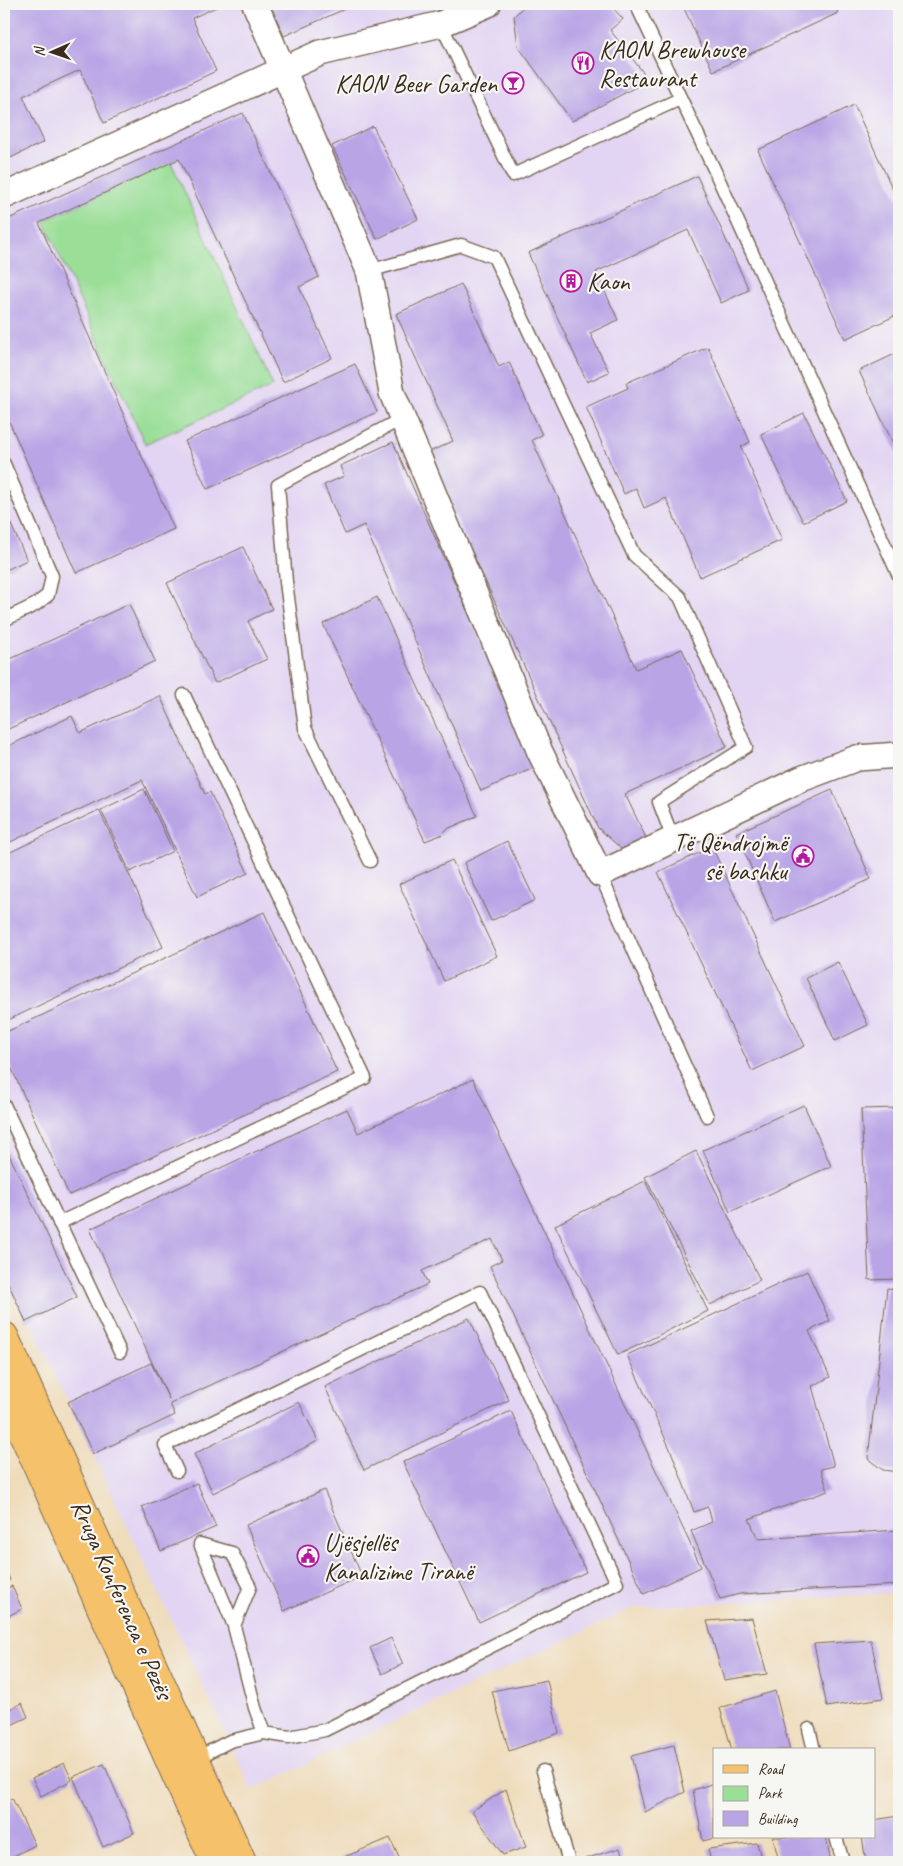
<svg xmlns="http://www.w3.org/2000/svg" width="903" height="1866" viewBox="0 0 903 1866" font-family="Caveat,sans-serif">
	<rect width="100%" height="100%" fill="#f6f6f2"/>
	<filter id="ink" filterUnits="userSpaceOnUse"><feTurbulence type="fractalNoise" baseFrequency=".02" numOctaves="2"/><feDisplacementMap in="SourceGraphic" scale="10" xChannelSelector="R" yChannelSelector="G"/><feConvolveMatrix kernelMatrix="1 2 1 2 8 2 1 2 1" color-interpolation-filters="sRGB"/></filter>
	<filter id="wash" filterUnits="userSpaceOnUse"><feTurbulence type="fractalNoise" baseFrequency=".0096" numOctaves="4" result="noise"/><feDisplacementMap in="SourceGraphic" scale="20" xChannelSelector="R" yChannelSelector="G"/><feGaussianBlur stdDeviation="1.12" result="paint"/><feColorMatrix in="noise" values="0 0 0 0 0 0 0 0 0 0 0 0 0 0 0 0 0 1.4 0 .05"/><feComposite in="paint" operator="in"/></filter>
	<g filter="url(#wash)">
		<rect width="100%" height="100%" fill="#efdcbb"/>
		<polygon fill="#e2d4f3" points="4,4 899,4 899,1593 632,1608 252,1790 4,1266"/>
		<polygon fill="#9ade97" stroke="#6a845a" points="171,162 273,386 145,444 44,221"/>
		<g id="blocks">
			<g fill="#b9a5e6">
				<polygon points="4,4 223,4 192,18 216,71 104,123 80,70 23,96 44,142 4,161"/>
				<polygon points="270,4 356,4 284,36"/>
				<polygon points="526,4 605,4 612,7 623,19 610,30 649,80 572,121 518,46 514,16"/>
				<polygon points="682,4 834,4 838,13 713,71"/>
				<polygon points="854,105 899,203 899,314 845,339 758,150"/>
				<polygon points="243,113 319,277 299,287 332,358 283,382 179,159 39,223 174,529 76,573 4,410 4,221"/>
				<polygon points="373,126 418,219 377,239 332,146"/>
				<polygon points="697,176 749,290 721,303 688,230 596,272 618,320 590,333 609,372 587,382 528,253"/>
				<polygon points="461,284 499,367 509,362 542,435 532,440 636,669 682,649 727,747 625,794 647,840 624,851 598,828 427,453 453,441 396,314"/>
				<polygon points="708,347 750,442 741,447 782,540 700,577 666,498 644,508 636,488 624,494 586,407 628,388 626,383"/>
				<polygon points="899,352 899,456 859,371"/>
				<polygon points="355,364 377,412 207,489 185,441"/>
				<polygon points="804,413 847,501 803,522 761,434"/>
				<polygon points="393,442 536,767 481,791 364,525 345,534 324,485 344,476 340,466"/>
				<polygon points="4,509 27,560 4,571"/>
				<polygon points="243,547 272,609 248,621 267,659 215,683 167,583"/>
				<polygon points="377,597 477,816 447,829 441,835 425,841 323,624"/>
				<polygon points="129,604 155,661 4,731 4,662"/>
				<polygon points="160,696 205,794 210,792 248,873 197,897 142,780 4,845 4,748 72,716 80,733"/>
				<polygon points="144,789 173,851 130,872 101,810"/>
				<polygon points="832,790 871,879 775,922 736,833"/>
				<polygon points="99,810 163,947 4,1022 4,855"/>
				<polygon points="507,841 535,900 491,921 464,863"/>
				<polygon points="712,847 805,1046 752,1071 658,872"/>
				<polygon points="452,860 497,956 444,981 399,884"/>
				<polygon points="264,912 337,1072 69,1195 4,1052 4,1033"/>
				<polygon points="838,962 868,1025 835,1041 806,978"/>
				<polygon points="473,1079 701,1567 644,1594 490,1266 502,1260 492,1239 422,1271 428,1284 170,1404 175,1415 93,1454 68,1402 151,1363 169,1399 90,1229 347,1109 358,1133"/>
				<polygon points="804,1105 831,1166 730,1212 703,1150"/>
				<polygon points="899,1108 899,1279 869,1280 861,1109"/>
				<polygon points="4,1144 77,1297 26,1322 4,1274"/>
				<polygon points="696,1151 760,1280 710,1305 645,1177"/>
				<polygon points="645,1181 708,1311 618,1355 555,1225"/>
				<polygon points="807,1271 830,1321 809,1331 830,1377 812,1386 834,1466 821,1469 828,1491 749,1519 758,1539 899,1530 899,1585 740,1594 720,1599 691,1531 712,1522 708,1507 694,1512 671,1451 627,1355"/>
				<polygon points="887,1288 899,1290 899,1472 883,1470 868,1459"/>
				<polygon points="469,1318 509,1400 364,1470 325,1387"/>
				<polygon points="299,1402 318,1441 213,1493 194,1454"/>
				<polygon points="511,1411 586,1572 479,1622 403,1462"/>
				<polygon points="197,1483 216,1527 161,1551 142,1507"/>
				<polygon points="324,1490 362,1576 284,1611 246,1525"/>
				<polygon points="4,1566 10,1580 4,1582"/>
				<polygon points="12,1586 22,1609 4,1618 4,1590"/>
				<polygon points="752,1618 767,1674 724,1680 707,1621"/>
				<polygon points="391,1638 403,1664 382,1674 370,1648"/>
				<polygon points="871,1640 883,1698 827,1707 814,1644"/>
				<polygon points="547,1680 559,1733 509,1751 492,1691"/>
				<polygon points="775,1691 790,1750 732,1750 720,1708"/>
				<polygon points="22,1703 28,1717 7,1727 4,1720 4,1712"/>
				<polygon points="674,1745 685,1792 645,1812 631,1756"/>
				<polygon points="64,1763 72,1780 41,1796 32,1778"/>
				<polygon points="104,1764 134,1833 103,1847 73,1777"/>
				<polygon points="714,1783 714,1838 703,1841 693,1790"/>
				<polygon points="506,1789 526,1847 503,1855 472,1811"/>
				<polygon points="12,1798 35,1845 4,1861 4,1802"/>
				<polygon points="899,1816 899,1862 866,1862 862,1837 874,1837 874,1820"/>
				<polygon points="773,1837 826,1837 831,1862 779,1862"/>
				<polygon points="390,1838 401,1862 344,1862 342,1858"/>
				<polygon points="757,1843 762,1862 711,1862 708,1849"/>
				<polygon points="620,1848 624,1862 579,1862 578,1861"/>
				<polygon points="692,1857 693,1862 674,1862 674,1861"/>
			</g>
		</g>
	</g>
	<g filter="url(#ink)">
		<use href="#blocks" fill-opacity="0" stroke="#7a6855" stroke-width="1"/>
		<g fill="none" stroke-linecap="round" stroke-linejoin="round">
			<g stroke="#7a6855" stroke-width="15">
				<g id="lane">
					<polyline points="636,4 714,169 899,576"/>
					<polyline points="441,24 513,175 680,99"/>
					<polyline points="369,271 461,245 494,257 634,555 680,597 746,747 659,802 673,839"/>
					<polyline points="4,464 52,576 48,595 35,605 4,620"/>
					<polyline points="370,861 305,728 286,582 278,485 403,418"/>
					<polyline points="600,874 707,1116"/>
					<polyline points="4,1105 120,1352"/>
					<polyline points="59,1223 365,1078 184,695"/>
					<polyline points="177,1471 165,1445 480,1292 617,1583 325,1730 289,1737 264,1733 230,1741 195,1759"/>
					<polyline points="234,1626 250,1587 232,1553 200,1544 234,1626 255,1708 264,1733"/>
					<polyline points="809,1729 814,1750"/>
					<polyline points="543,1771 569,1862"/>
					<polyline points="836,1837 843,1862"/>
				</g>
			</g>
			<g stroke="#7a6855" stroke-width="28">
				<g id="street">
					<polyline points="255,4 369,271 392,393 540,752 600,874 801,779 857,758 899,755"/>
					<polyline points="4,196 320,53 441,24 488,4"/>
				</g>
			</g>
			<g stroke="#7a6855" stroke-width="30">
				<g id="primary">
					<polyline points="4,1336 242,1862"/>
					<polyline points="4,1391 215,1862"/>
				</g>
			</g>
			<use href="#lane" stroke="#fff" stroke-width="12"/>
			<use href="#street" stroke="#fff" stroke-width="25"/>
			<use href="#primary" stroke="#f5c16b" stroke-width="28"/>
		</g>
	</g>
	<defs>
		<g id="restaurant-ring" transform="scale(1.125)"><circle r="9.5" fill="#f6f6f2" stroke="#b5179e" stroke-width="1.5"/><path d="M-5-6h1v4h1v-4h1v4h1v-4h1v5L-1.5 .5V6h-2V.5L-5-1ZM5-6V6H3V1.5H1.5Q1.5-4 5-6Z" fill="#b5179e"/></g>
		<g id="bar-ring" transform="scale(1.125)"><circle r="9.5" fill="#f6f6f2" stroke="#b5179e" stroke-width="1.5"/><path d="M-6-5H6L.8 .8V4.5H3.5V6h-7V4.5H-.8V.8Z" fill="#b5179e"/></g>
		<g id="building-ring" transform="scale(1.125)"><circle r="9.5" fill="#f6f6f2" stroke="#b5179e" stroke-width="1.5"/><path d="M-4-6H4V6H1V3H-1V6H-4ZM-2.5-4.3h1.7v1.8h-1.7ZM.8-4.3h1.7v1.8H.8ZM-2.5-1h1.7V.8h-1.7ZM.8-1h1.7V.8H.8Z" fill="#b5179e"/></g>
		<g id="civic-ring" transform="scale(1.125)"><circle r="9.5" fill="#f6f6f2" stroke="#b5179e" stroke-width="1.5"/><path d="M-.6-6.5H3V-4.5H.6V-3L4-1V1h2V6H-6V1h2V-1L-.6-3ZM-1.2 2.5V6h2.4V2.5Z" fill="#b5179e"/></g>
	</defs>
	<g fill-rule="evenodd">
		<use href="#restaurant-ring" x="583" y="63"/>
		<use href="#bar-ring" x="513" y="83"/>
		<use href="#building-ring" x="571" y="281"/>
		<use href="#civic-ring" x="803" y="856"/>
		<use href="#civic-ring" x="308" y="1556"/>
	</g>
	<g text-anchor="middle" stroke-width="4.5" stroke-linejoin="round" paint-order="stroke">
		<g font-size="25" fill="#3b2a1e" stroke="#f6f6f2" text-anchor="start">
			<text x="599" y="58">KAON Brewhouse<tspan x="599" dy="29">Restaurant</tspan></text>
			<text x="497" y="92" text-anchor="end">KAON Beer Garden</text>
			<text x="587" y="290">Kaon</text>
			<text x="787" y="851" text-anchor="end">Të Qëndrojmë<tspan x="787" dy="29">së bashku</tspan></text>
			<text x="324" y="1551">Ujësjellës<tspan x="324" dy="29">Kanalizime Tiranë</tspan></text>
		</g>
		<g font-size="25" fill="#3b2a1e" stroke="#f6f6f2">
			<text transform="translate(123 1599) rotate(66)" y="9">Rruga Konferenca e Pezës</text>
		</g>
	</g>
	<rect width="903" height="1866" fill="none" stroke="#f6f6f2" stroke-width="20"/>
	<rect x="713" y="1748" width="162" height="90" fill="#f6f6f2" stroke="#aba49d"/>
	<rect x="723" y="1765" width="25" height="8" fill="#f5c16b" stroke="#aba49d"/>
	<text x="758" y="1774" font-size="15" fill="#3b2a1e">Road</text>
	<rect x="723" y="1786" width="25" height="15" fill="#9ade97" stroke="#aba49d"/>
	<text x="758" y="1798" font-size="15" fill="#3b2a1e">Park</text>
	<rect x="723" y="1811" width="25" height="15" fill="#b9a5e6" stroke="#aba49d"/>
	<text x="758" y="1824" font-size="15" fill="#3b2a1e">Building</text>
	<g transform="translate(52 52) rotate(268)" stroke="#f6f6f2" stroke-width="4" paint-order="stroke">
	<path d="M0-4L9 19L0 12L-9 19Z" fill="#3b2a1e"/>
	<text y="-8" font-size="14" font-weight="bold" text-anchor="middle" fill="#3b2a1e">N</text>
	</g>
</svg>
